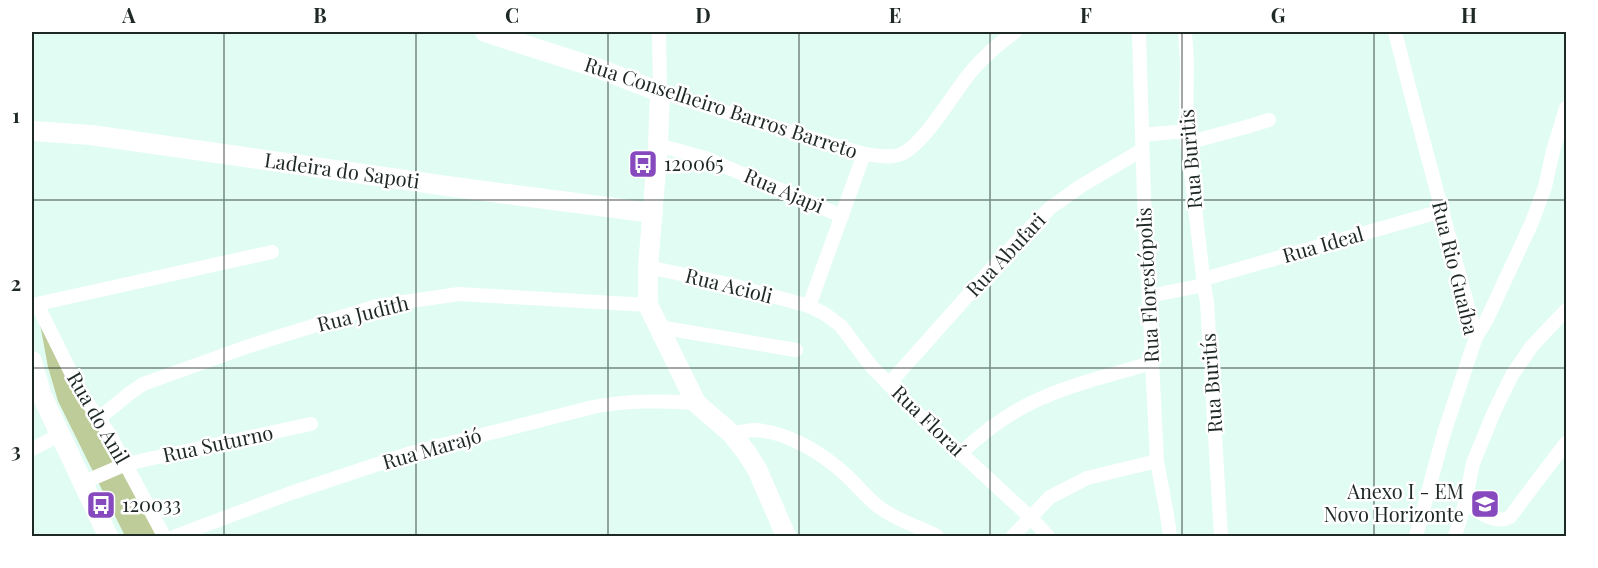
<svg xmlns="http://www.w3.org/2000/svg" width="1598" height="568" viewBox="0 0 1598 568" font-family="'Playfair Display',serif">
	<rect width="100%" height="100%" fill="#e1fcf3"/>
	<polygon fill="#cef2e6" points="1472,495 1500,501 1499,513 1470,506"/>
	<polygon fill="#bdcc98" points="38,313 59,356 72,391 108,442 159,536 125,536 58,401 48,367"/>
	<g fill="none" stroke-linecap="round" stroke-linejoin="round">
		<g stroke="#fff" stroke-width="14">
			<path d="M659,32L660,92L864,154C876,155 890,159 901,154C923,146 954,92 970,73C983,57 998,44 1015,32"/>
			<polyline points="1139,32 1144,199 1157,461 1167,515 1170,536"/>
			<polyline points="1185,32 1187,63 1186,131 1204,285"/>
			<polyline points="1395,32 1413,102 1476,337"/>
			<polyline points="1142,135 1186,131"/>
			<polyline points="1187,143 1246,127 1269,120"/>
			<polyline points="658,145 705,158 842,216"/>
			<polyline points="648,267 728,284 809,306 825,314 841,326 871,366 915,411 1031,518 1048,536"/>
			<polyline points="1204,279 1442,211"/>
			<polyline points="1149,296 1204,285 1207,302 1221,536"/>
			<polyline points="37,304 272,252"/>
			<polyline points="32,305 37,304 81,393 110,435 164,536"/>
			<polyline points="809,306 864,154"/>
			<polyline points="658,327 796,350"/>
			<polyline points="889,384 994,266 1025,233 1050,208 1081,186 1142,150"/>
			<polyline points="98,419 130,393 143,384 249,346 377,306 459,294 648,305"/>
			<path d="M732,434C740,432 748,430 755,430C788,432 822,453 846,475C857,485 867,498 879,507C897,521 918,526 937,536"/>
			<polyline points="32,449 60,435"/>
			<path d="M961,453C981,434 1008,414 1033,402C1070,384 1112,375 1151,363"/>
			<polyline points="82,483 126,464 311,424"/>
			<path d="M1465,503C1477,511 1495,525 1510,517L1537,481L1566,443"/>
			<path d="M176,536L291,493L411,453L593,407C629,400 659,401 696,403"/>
			<polyline points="1013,536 1050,497 1087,478 1157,461"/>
			<polyline points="1416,536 1444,433 1476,337 1487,319 1532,222 1545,187 1553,151 1566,108"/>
			<polyline points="1455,536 1465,503 1473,463 1494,412 1512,375 1532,346 1566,310"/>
		</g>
		<g stroke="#fff" stroke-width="20">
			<polyline points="485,32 597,68 660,92 658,145 648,267 648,305 696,403 732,434 746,452 757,469 786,536"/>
			<polyline points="32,131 91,135 454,187 653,213"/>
			<polyline points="32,361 42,396 108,536"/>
		</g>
	</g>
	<path fill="none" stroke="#1e2825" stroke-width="1.5" stroke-opacity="0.55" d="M224,32V536M416,32V536M608,32V536M799,32V536M990,32V536M1182,32V536M1374,32V536M32,200H1566M32,368H1566"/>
	<defs>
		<g id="bus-square" transform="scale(1.5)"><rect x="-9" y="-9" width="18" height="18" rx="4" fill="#8649be" stroke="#fff"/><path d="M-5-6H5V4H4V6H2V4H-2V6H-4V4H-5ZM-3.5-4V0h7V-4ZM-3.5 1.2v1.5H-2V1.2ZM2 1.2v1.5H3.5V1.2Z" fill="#fff"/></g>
		<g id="school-square" transform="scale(1.5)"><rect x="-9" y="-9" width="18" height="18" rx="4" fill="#8649be" stroke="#fff"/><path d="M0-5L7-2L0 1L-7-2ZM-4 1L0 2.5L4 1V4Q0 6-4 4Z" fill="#fff"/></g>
	</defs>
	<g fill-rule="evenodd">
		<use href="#bus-square" x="643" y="164"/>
		<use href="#school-square" x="1485" y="504"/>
		<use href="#bus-square" x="101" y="505"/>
	</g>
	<g text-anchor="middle" stroke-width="5" stroke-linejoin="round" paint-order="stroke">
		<g font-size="20" fill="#1e2825" stroke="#fff">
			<text transform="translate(721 108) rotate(18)" y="7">Rua Conselheiro Barros Barreto</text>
			<text transform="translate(1191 159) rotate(-95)" y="7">Rua Buritis</text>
			<text transform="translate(342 171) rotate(8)" y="7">Ladeira do Sapoti</text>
			<text transform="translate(784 191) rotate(23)" y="7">Rua Ajapi</text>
			<text transform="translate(1323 245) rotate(-16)" y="7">Rua Ideal</text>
			<text transform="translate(1006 255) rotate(-47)" y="7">Rua Abufari</text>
			<text transform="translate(1455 268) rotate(76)" y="7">Rua Rio Guaíba</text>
			<text transform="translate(1148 285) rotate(-93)" y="7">Rua Florestópolis</text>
			<text transform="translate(729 286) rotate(14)" y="7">Rua Acioli</text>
			<text transform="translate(363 314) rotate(-14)" y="7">Rua Judith</text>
			<text transform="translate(1212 383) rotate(-94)" y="7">Rua Buritís</text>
			<text transform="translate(98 418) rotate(60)" y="7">Rua do Anil</text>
			<text transform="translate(928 421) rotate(44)" y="7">Rua Floraí</text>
			<text transform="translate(218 444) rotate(-12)" y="7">Rua Suturno</text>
			<text transform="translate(432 449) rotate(-16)" y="7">Rua Marajó</text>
		</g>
		<g font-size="20" fill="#1e2825" stroke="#fff" text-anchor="start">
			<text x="664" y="171">120065</text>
			<text x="1464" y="499" text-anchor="end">Anexo I - EM<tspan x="1464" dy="23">Novo Horizonte</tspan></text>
			<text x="122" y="512">120033</text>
		</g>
	</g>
	<rect width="1598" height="568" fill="none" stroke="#ffffff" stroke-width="66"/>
	<rect x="33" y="33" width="1532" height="502" fill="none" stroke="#1e2825" stroke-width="2"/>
	<g font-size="20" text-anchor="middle" font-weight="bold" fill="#1e2825">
		<text x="129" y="23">A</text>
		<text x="320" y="23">B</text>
		<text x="512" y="23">C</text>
		<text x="703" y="23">D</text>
		<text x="895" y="23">E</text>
		<text x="1086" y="23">F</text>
		<text x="1278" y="23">G</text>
		<text x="1469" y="23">H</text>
		<text x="16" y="123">1</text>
		<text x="16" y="291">2</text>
		<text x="16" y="458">3</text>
	</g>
</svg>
